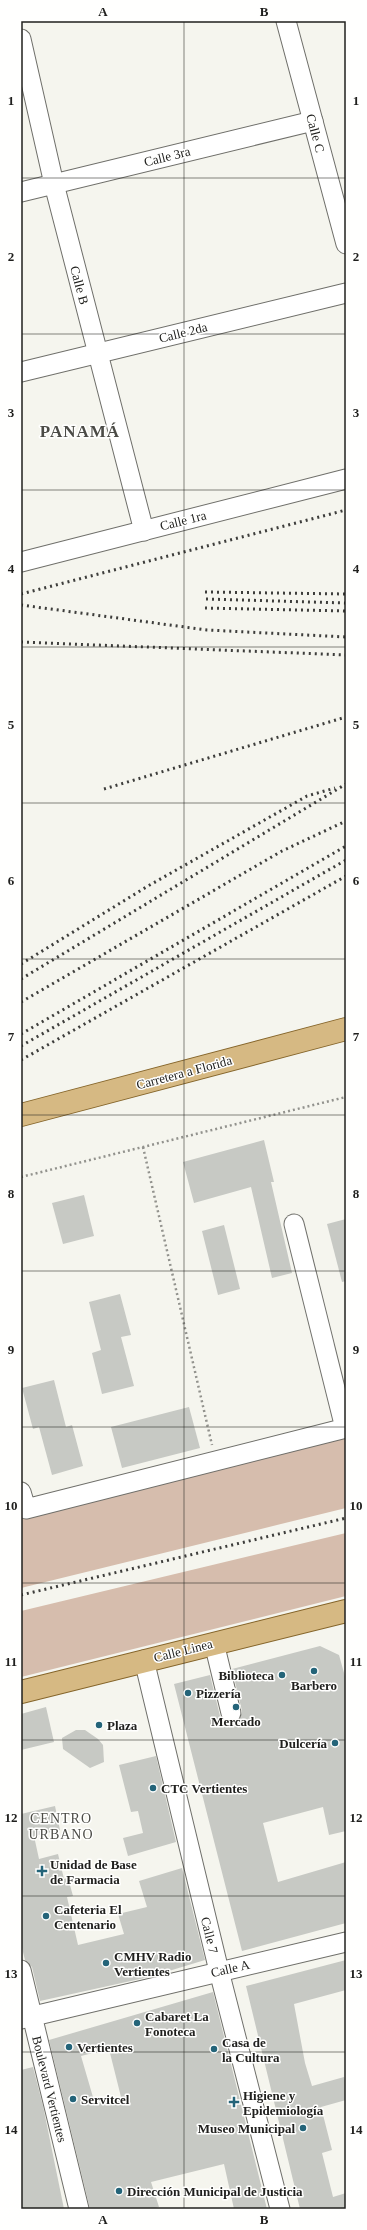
<svg xmlns="http://www.w3.org/2000/svg" width="367" height="2230" viewBox="0 0 367 2230" font-family="Georgia,serif">
	<rect width="100%" height="100%" fill="#f5f5ee"/>
	<g fill="#d6bdad">
		<polygon points="346,1436 346,1508 21,1588 21,1519"/>
		<polygon points="346,1533 346,1596 21,1677 21,1611"/>
	</g>
	<g fill="#c7c9c4" fill-rule="evenodd">
		<polygon points="264,1140 274,1182 271,1182 292,1273 272,1278 251,1187 194,1203 183,1162"/>
		<polygon points="84,1195 94,1236 63,1244 52,1203"/>
		<polygon points="346,1219 346,1281 342,1282 327,1224"/>
		<polygon points="224,1225 240,1289 218,1295 202,1231"/>
		<polygon points="120,1294 131,1335 121,1337 134,1386 102,1394 92,1353 101,1350 89,1302"/>
		<polygon points="54,1380 66,1427 72,1425 83,1466 52,1475 39,1427 33,1429 22,1388"/>
		<polygon points="189,1407 200,1448 122,1468 111,1427"/>
		<polygon points="320,1646 339,1655 346,1680 346,1831 329,1835 323,1807 263,1823 278,1882 346,1862 346,1923 242,1951 174,1684 210,1675 220,1716 228,1723 234,1724 241,1716 242,1711 232,1669"/>
		<polygon points="46,1707 54,1742 21,1750 21,1714"/>
		<polygon points="76,1730 85,1730 98,1739 103,1745 104,1762 90,1768 63,1749 62,1738"/>
		<polygon points="156,1756 176,1842 128,1856 123,1838 143,1833 138,1811 131,1812 119,1765"/>
		<polygon points="55,1806 60,1830 34,1836 39,1859 58,1854 64,1879 68,1878 73,1896 67,1897 78,1945 124,1934 118,1914 147,1907 139,1881 182,1868 205,1960 149,1977 40,2001 32,1967 25,1960 21,1944 21,1814"/>
		<polygon points="346,1960 346,1990 294,2004 305,2063 312,2086 344,2077 346,2084 346,2100 321,2107 332,2150 322,2153 333,2197 346,2193 346,2209 300,2209 246,1986"/>
		<path d="M213,1992L267,2209H234L224,2164L151,2182L159,2207L152,2209H90L49,2040ZM109,2049L121,2097L95,2104L81,2056Z"/>
		<polygon points="33,2067 43,2106 64,2209 21,2209 21,2070"/>
	</g>
	<g fill="none" stroke-linecap="round" stroke-linejoin="round">
		<g stroke="#6f6f6a" stroke-width="21">
			<g id="minor">
				<polyline points="286,21 346,244"/>
				<polyline points="21,39 54,184 144,531"/>
				<polyline points="21,192 313,121"/>
				<polyline points="21,372 346,293"/>
				<polyline points="21,562 346,479"/>
				<polyline points="294,1224 345,1428"/>
				<polyline points="21,1492 26,1509 346,1428"/>
				<polyline points="214,1643 231,1713"/>
				<polyline points="144,1660 219,1971 280,2209"/>
				<polyline points="21,1970 79,2209"/>
				<polyline points="21,2019 346,1942"/>
			</g>
		</g>
		<g stroke="#85652a" stroke-width="24">
			<g id="major">
				<polyline points="21,1115 346,1029"/>
				<polyline points="21,1692 346,1611"/>
			</g>
		</g>
		<g stroke="#92928d" stroke-width="2.5" stroke-dasharray="2 3" stroke-linecap="butt">
			<polyline points="143,1147 212,1445"/>
			<polyline points="21,1177 346,1097"/>
		</g>
		<use href="#minor" stroke="#fff" stroke-width="19"/>
		<use href="#major" stroke="#d6b983" stroke-width="22"/>
		<g stroke="#3d3d3b" stroke-width="3" stroke-dasharray="2 4" stroke-linecap="butt">
			<polyline points="205,592 346,594"/>
			<polyline points="21,594 346,510"/>
			<polyline points="206,599 346,603"/>
			<polyline points="21,605 207,630 346,637"/>
			<polyline points="205,608 346,611"/>
			<polyline points="21,642 346,655"/>
			<polyline points="104,789 346,717"/>
			<polyline points="21,964 148,886 307,796 335,788"/>
			<polyline points="21,979 346,784"/>
			<polyline points="21,1002 282,851 346,821"/>
			<polyline points="21,1034 346,846"/>
			<polyline points="21,1046 346,860"/>
			<polyline points="21,1060 346,876"/>
			<polyline points="21,1595 346,1518"/>
		</g>
	</g>
	<path fill="none" stroke="#20201e" stroke-width="1" stroke-opacity="0.55" d="M184,21V2209M21,178H346M21,334H346M21,490H346M21,647H346M21,803H346M21,959H346M21,1115H346M21,1271H346M21,1427H346M21,1583H346M21,1740H346M21,1896H346M21,2052H346"/>
	<g fill="#246479" stroke="#fffffe" stroke-width="1.5">
		<circle cx="314" cy="1671" r="4"/>
		<circle cx="282" cy="1675" r="4"/>
		<circle cx="188" cy="1693" r="4"/>
		<circle cx="236" cy="1707" r="4"/>
		<circle cx="99" cy="1725" r="4"/>
		<circle cx="335" cy="1743" r="4"/>
		<circle cx="153" cy="1788" r="4"/>
		<path d="M40 1865h4v4h4v4h-4v4h-4v-4h-4v-4h4z"/>
		<circle cx="46" cy="1916" r="4"/>
		<circle cx="106" cy="1963" r="4"/>
		<circle cx="137" cy="2023" r="4"/>
		<circle cx="69" cy="2047" r="4"/>
		<circle cx="214" cy="2049" r="4"/>
		<circle cx="73" cy="2099" r="4"/>
		<path d="M232 2096h4v4h4v4h-4v4h-4v-4h-4v-4h4z"/>
		<circle cx="303" cy="2128" r="4"/>
		<circle cx="119" cy="2191" r="4"/>
	</g>
	<g text-anchor="middle" stroke-width="3" stroke-linejoin="round" paint-order="stroke">
		<g font-size="13" fill="#20201e" stroke="#fffffe">
			<text transform="translate(316 133) rotate(75)" y="5">Calle C</text>
			<text transform="translate(167 156) rotate(-14)" y="5">Calle 3ra</text>
			<text transform="translate(80 285) rotate(75)" y="5">Calle B</text>
			<text transform="translate(183 332) rotate(-14)" y="5">Calle 2da</text>
			<text transform="translate(183 520) rotate(-14)" y="5">Calle 1ra</text>
			<text transform="translate(184 1072) rotate(-15)" y="5">Carretera a Florida</text>
			<text transform="translate(183 1650) rotate(-14)" y="5">Calle Linea</text>
			<text transform="translate(210 1935) rotate(76)" y="5">Calle 7</text>
			<text transform="translate(230 1968) rotate(-13)" y="5">Calle A</text>
			<text transform="translate(50 2089) rotate(76)" y="5">Boulevard Vertientes</text>
		</g>
		<g font-size="13" font-weight="bold" fill="#20201e" stroke="#fffffe" text-anchor="start">
			<text x="274" y="1680" text-anchor="end">Biblioteca</text>
			<text x="314" y="1690" text-anchor="middle">Barbero</text>
			<text x="196" y="1698">Pizzería</text>
			<text x="236" y="1726" text-anchor="middle">Mercado</text>
			<text x="107" y="1730">Plaza</text>
			<text x="327" y="1748" text-anchor="end">Dulcería</text>
			<text x="161" y="1793">CTC Vertientes</text>
			<text x="50" y="1869">Unidad de Base<tspan x="50" dy="15">de Farmacia</tspan></text>
			<text x="54" y="1914">Cafeteria El<tspan x="54" dy="15">Centenario</tspan></text>
			<text x="114" y="1961">CMHV Radio<tspan x="114" dy="15">Vertientes</tspan></text>
			<text x="145" y="2021">Cabaret La<tspan x="145" dy="15">Fonoteca</tspan></text>
			<text x="222" y="2047">Casa de<tspan x="222" dy="15">la Cultura</tspan></text>
			<text x="77" y="2052">Vertientes</text>
			<text x="243" y="2100">Higiene y<tspan x="243" dy="15">Epidemiología</tspan></text>
			<text x="81" y="2104">Servitcel</text>
			<text x="295" y="2133" text-anchor="end">Museo Municipal</text>
			<text x="127" y="2196">Dirección Municipal de Justicia</text>
		</g>
		<g font-size="14" letter-spacing="1" fill="#4b4b46" stroke="#fffffe">
			<text x="61" y="1823">CENTRO<tspan x="61" dy="16">URBANO</tspan></text>
		</g>
		<g font-size="17" font-weight="bold" letter-spacing="1" fill="#4b4b46" stroke="#fffffe">
			<text x="80" y="437">PANAMÁ</text>
		</g>
	</g>
	<rect width="367" height="2230" fill="none" stroke="#fffffe" stroke-width="44"/>
	<rect x="22" y="22" width="323" height="2186" fill="none" stroke="#20201e" stroke-width="1.5"/>
	<g font-size="13" text-anchor="middle" font-weight="bold" fill="#20201e">
		<text x="103" y="16">A</text>
		<text x="264" y="16">B</text>
		<text x="11" y="105">1</text>
		<text x="356" y="105">1</text>
		<text x="11" y="261">2</text>
		<text x="356" y="261">2</text>
		<text x="11" y="417">3</text>
		<text x="356" y="417">3</text>
		<text x="11" y="573">4</text>
		<text x="356" y="573">4</text>
		<text x="11" y="729">5</text>
		<text x="356" y="729">5</text>
		<text x="11" y="885">6</text>
		<text x="356" y="885">6</text>
		<text x="11" y="1041">7</text>
		<text x="356" y="1041">7</text>
		<text x="11" y="1198">8</text>
		<text x="356" y="1198">8</text>
		<text x="11" y="1354">9</text>
		<text x="356" y="1354">9</text>
		<text x="11" y="1510">10</text>
		<text x="356" y="1510">10</text>
		<text x="11" y="1666">11</text>
		<text x="356" y="1666">11</text>
		<text x="11" y="1822">12</text>
		<text x="356" y="1822">12</text>
		<text x="11" y="1978">13</text>
		<text x="356" y="1978">13</text>
		<text x="11" y="2134">14</text>
		<text x="356" y="2134">14</text>
		<text x="103" y="2224">A</text>
		<text x="264" y="2224">B</text>
	</g>
</svg>
